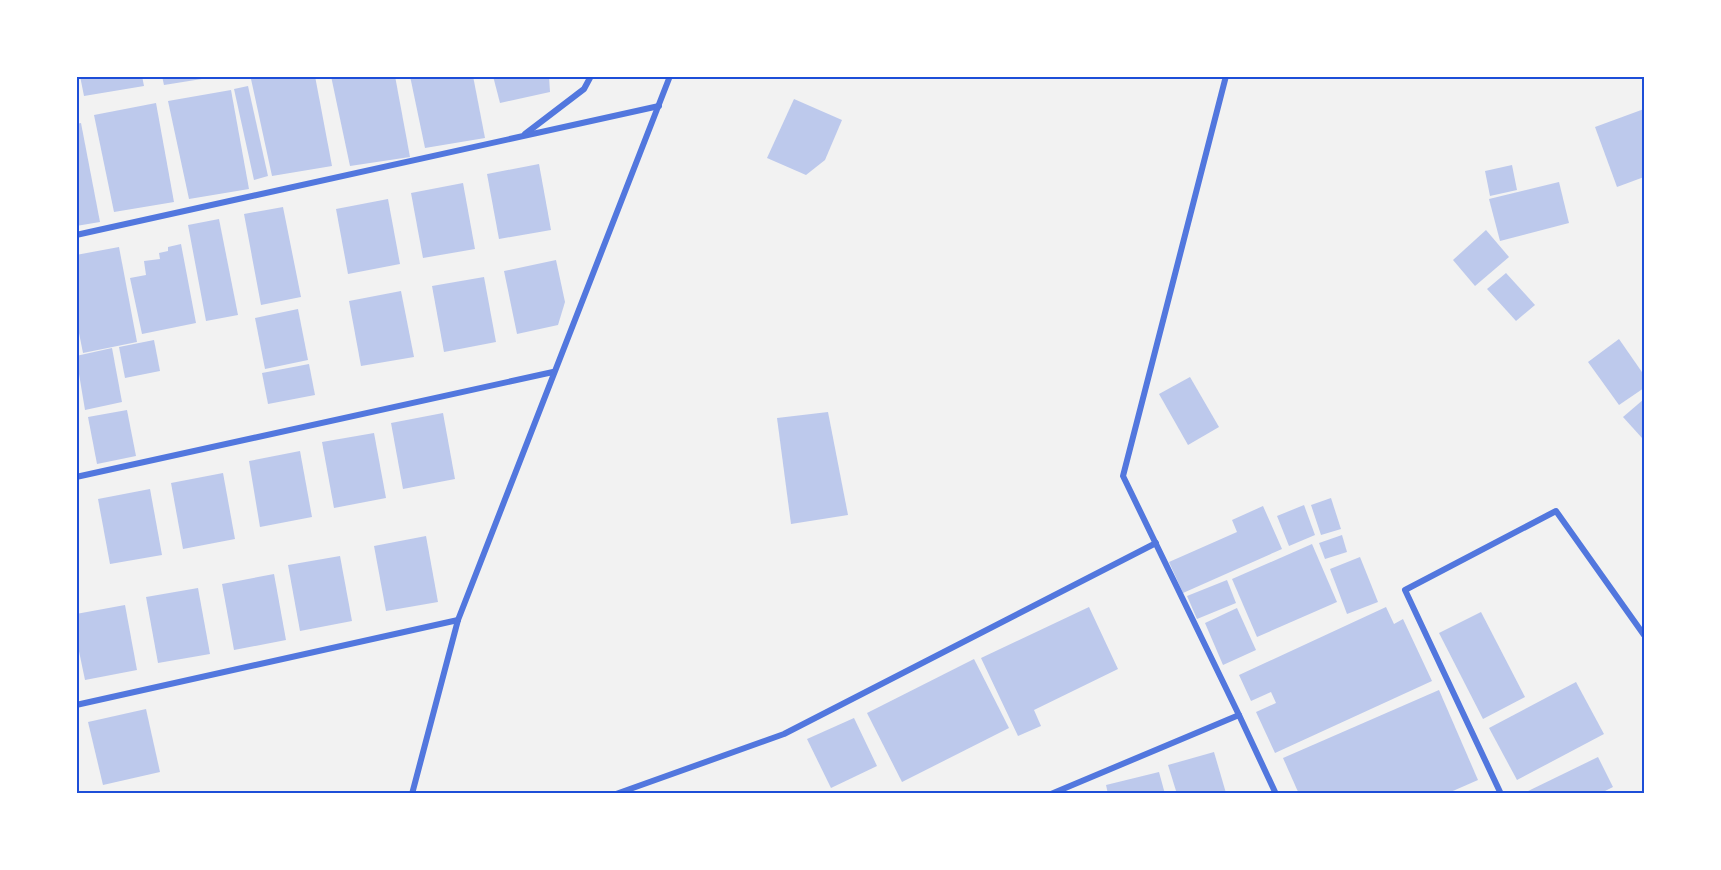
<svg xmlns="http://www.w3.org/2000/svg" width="1721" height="870" viewBox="0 0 1721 870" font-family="'DejaVu Sans',sans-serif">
	<rect width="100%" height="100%" fill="#f2f2f2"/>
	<g fill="#bdc9ec">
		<polygon points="80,76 142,76 144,86 84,96"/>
		<polygon points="162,76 208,76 208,78 164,85"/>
		<polygon points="264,76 315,76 332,166 272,176 251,79"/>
		<polygon points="331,76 395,76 410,157 350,166"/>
		<polygon points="410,76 473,76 485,138 425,148"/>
		<polygon points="493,76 549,76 550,92 500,103"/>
		<polygon points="248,86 268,176 254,180 234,89"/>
		<polygon points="231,90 249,189 189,199 168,101"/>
		<polygon points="794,99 842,120 825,160 806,175 767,158"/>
		<polygon points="156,103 174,202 114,212 94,115"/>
		<polygon points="1644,109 1644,177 1617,187 1595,127"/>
		<polygon points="81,123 100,222 76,226 76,124"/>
		<polygon points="539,164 551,230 499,239 487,174"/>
		<polygon points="1512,165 1517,190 1490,196 1485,171"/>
		<polygon points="1559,182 1569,223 1500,241 1489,199"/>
		<polygon points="463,183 475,249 423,258 411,193"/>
		<polygon points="388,199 400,264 348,274 336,209"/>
		<polygon points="283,207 301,297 261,305 244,214"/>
		<polygon points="219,219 238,315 206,321 188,225"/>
		<polygon points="1486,230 1509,257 1475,286 1453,260"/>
		<polygon points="181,244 196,323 142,334 130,278 146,275 144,261 160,259 159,253 168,251 168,247"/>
		<polygon points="119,247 137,342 83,353 76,318 76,255"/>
		<polygon points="556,260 565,302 558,325 517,334 504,271"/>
		<polygon points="1506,273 1535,305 1516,321 1487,289"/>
		<polygon points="484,277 496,342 444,352 432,286"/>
		<polygon points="401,291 414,357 361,366 349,301"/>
		<polygon points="298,309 308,360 265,369 255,318"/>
		<polygon points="1619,339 1644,375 1644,388 1619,405 1588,362"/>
		<polygon points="154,340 160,371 125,378 119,347"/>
		<polygon points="112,348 122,402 85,410 76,356"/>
		<polygon points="309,364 315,395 268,404 262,373"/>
		<polygon points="1190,377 1219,427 1188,445 1159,394"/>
		<polygon points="1644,399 1644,435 1642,438 1623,417"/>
		<polygon points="127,410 136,456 97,464 88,417"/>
		<polygon points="828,412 848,515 791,524 777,418"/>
		<polygon points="443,413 455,479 403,489 391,423"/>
		<polygon points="374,433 386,498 334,508 322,442"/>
		<polygon points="300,451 312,517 260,527 249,461"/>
		<polygon points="223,473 235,539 183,549 171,483"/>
		<polygon points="150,489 162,555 110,564 98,499"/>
		<polygon points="1331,498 1341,529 1321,535 1311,505"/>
		<polygon points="1304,505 1315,535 1289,546 1277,516"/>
		<polygon points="1263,506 1282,549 1183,593 1169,562 1237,532 1232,520"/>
		<polygon points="1342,535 1347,552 1325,559 1319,543"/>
		<polygon points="426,536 438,602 386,611 374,546"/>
		<polygon points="1312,544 1337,602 1257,637 1232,579"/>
		<polygon points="340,556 352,621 300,631 288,565"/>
		<polygon points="1360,557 1378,602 1347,614 1330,569"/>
		<polygon points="274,574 286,640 234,650 222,584"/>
		<polygon points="1227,580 1236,603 1197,619 1187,596"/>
		<polygon points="198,588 210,654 158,663 146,597"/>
		<polygon points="125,605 137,670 85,680 76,637 76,614"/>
		<polygon points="1089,607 1118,669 1034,710 1041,726 1018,736 981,658"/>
		<polygon points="1386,607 1394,624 1403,619 1432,681 1275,753 1256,712 1276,703 1271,692 1251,701 1239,675"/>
		<polygon points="1237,608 1256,650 1223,665 1205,623"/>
		<polygon points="1481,612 1525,697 1483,719 1439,633"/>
		<polygon points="974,659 1009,728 902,782 867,713"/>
		<polygon points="1576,682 1604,734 1517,780 1489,728"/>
		<polygon points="1439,690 1478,780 1446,794 1299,794 1283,758"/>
		<polygon points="146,709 160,772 103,785 88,722"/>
		<polygon points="854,718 877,766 831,788 807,739"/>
		<polygon points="1214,752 1226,793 1177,794 1168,765"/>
		<polygon points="1598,757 1613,787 1599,794 1522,794"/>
		<polygon points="1159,772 1165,794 1108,794 1106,785"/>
	</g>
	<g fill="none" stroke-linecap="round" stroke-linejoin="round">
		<g stroke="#5277de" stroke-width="6">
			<polyline points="1226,76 1123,476 1239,715"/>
			<polyline points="525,134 584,89 591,76"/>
			<polyline points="76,235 659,106"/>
			<polyline points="76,477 553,372"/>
			<polyline points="76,705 458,620"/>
			<polyline points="412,794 458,620 670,76"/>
			<polyline points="616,794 784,734 1156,543"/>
			<polyline points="1051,794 1239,715 1276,794"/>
			<polyline points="1501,794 1405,590 1556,511 1644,635"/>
		</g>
	</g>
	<rect width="1721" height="870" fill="none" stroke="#ffffff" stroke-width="156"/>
	<rect x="78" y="78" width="1565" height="714" fill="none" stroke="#1d4ed8" stroke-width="2"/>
</svg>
